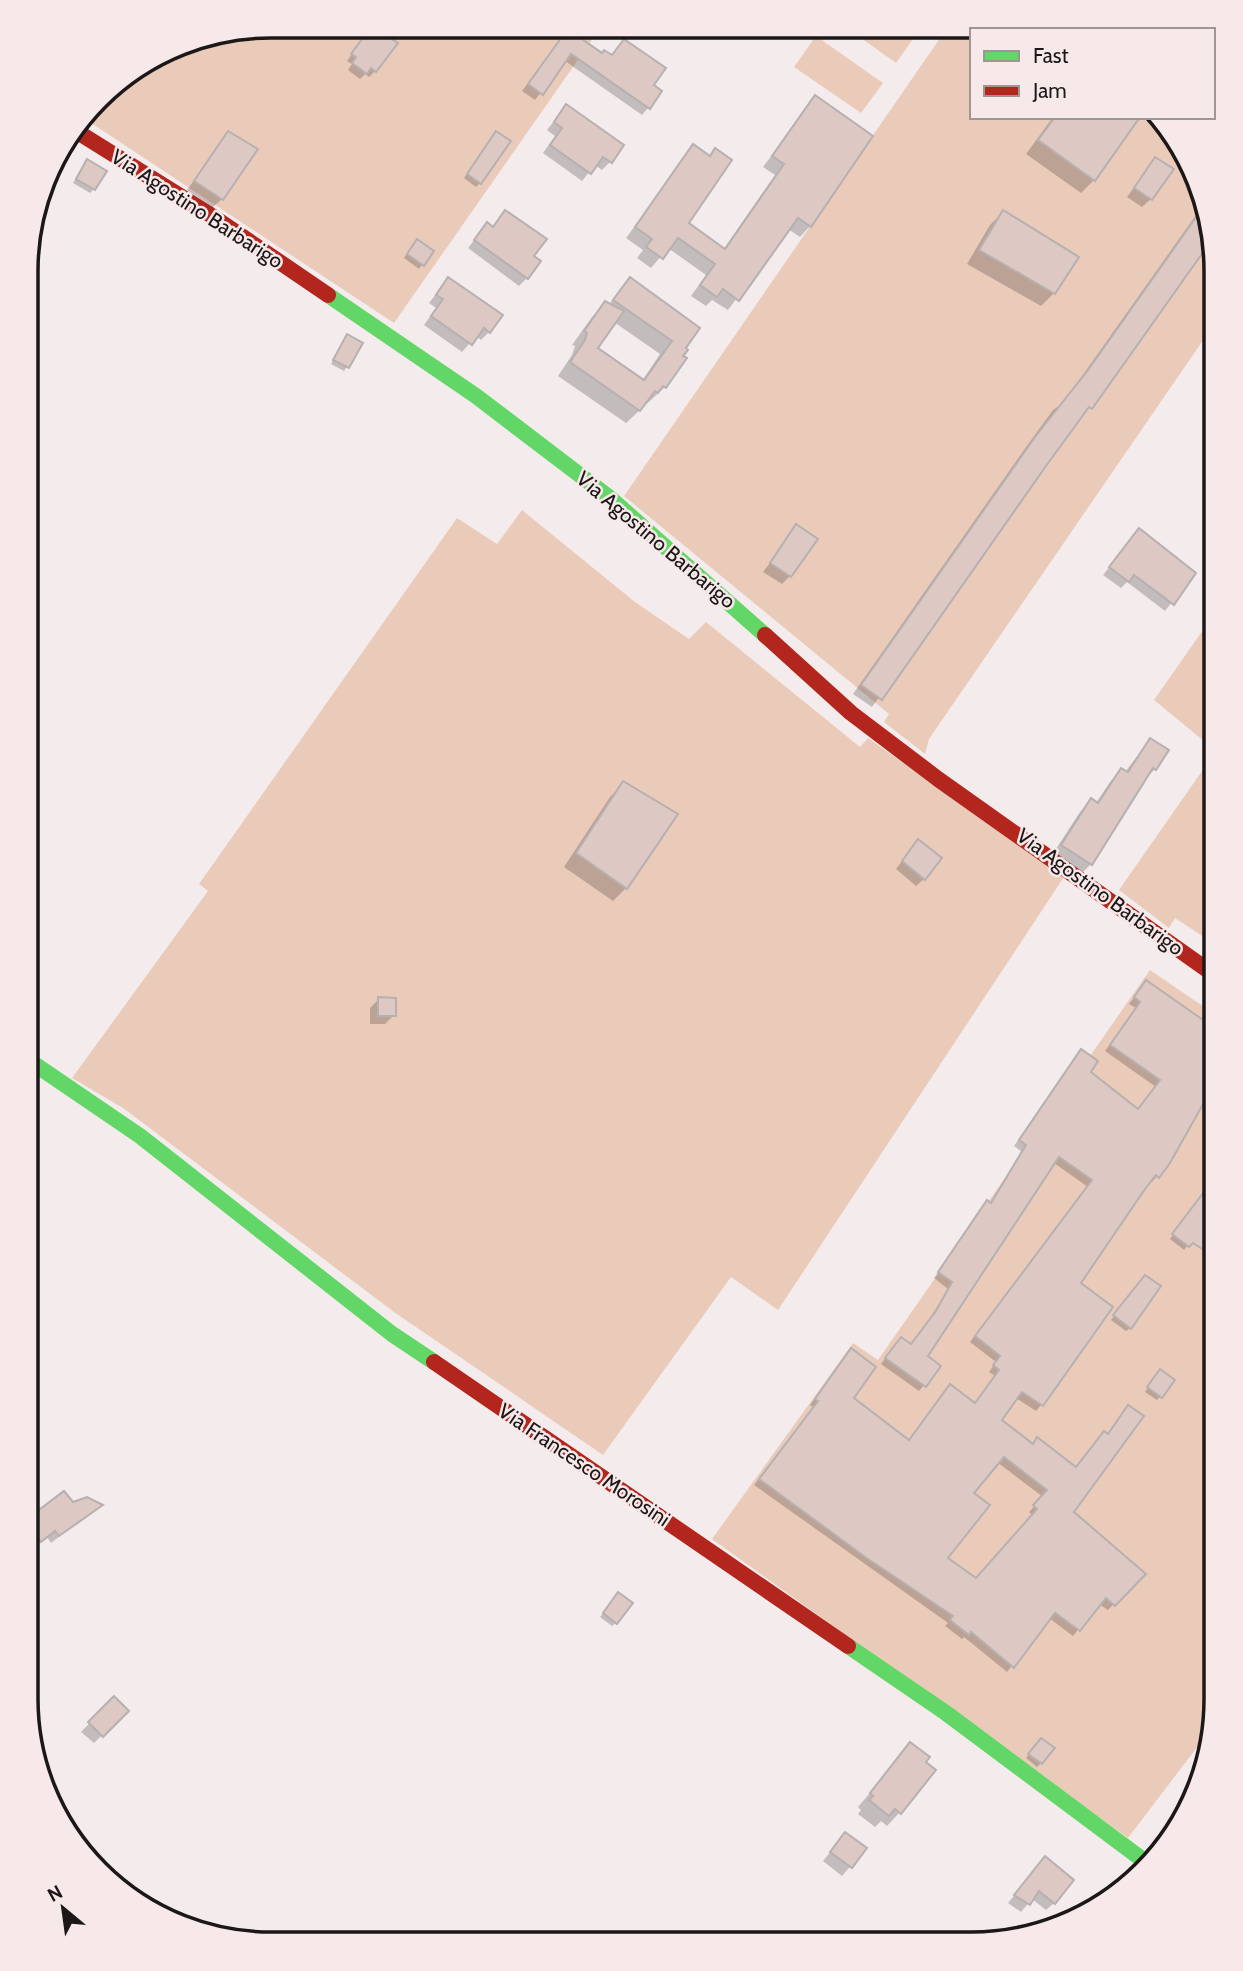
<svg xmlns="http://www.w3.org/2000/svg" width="1243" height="1971" viewBox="0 0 1243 1971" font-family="Cabin,sans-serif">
	<rect width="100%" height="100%" fill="#f4ecec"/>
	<g fill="#eacbb9">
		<polygon points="272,26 601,27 394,323 85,119 110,87 178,45"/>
		<polygon points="847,28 913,28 918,32 896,63"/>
		<polygon points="947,28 1007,30 972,30 972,117 1152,117 1198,177 1217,272 1217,320 929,739 925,754 884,722 889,714 624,496"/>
		<polygon points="816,36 883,83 861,113 794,67"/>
		<polygon points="522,510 635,602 689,639 706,622 860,747 868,738 1064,877 778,1310 731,1277 603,1455 394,1312 123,1108 72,1078 208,891 199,884 457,518 497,544"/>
		<polygon points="1217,610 1216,945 1175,918 1169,928 1119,890 1216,751 1154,700"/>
		<polygon points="1150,970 1216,1015 1216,1716 1214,1725 1128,1838 712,1539 853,1343 878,1360"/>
	</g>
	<g fill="#0003" fill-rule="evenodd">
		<polygon points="381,27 394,34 375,71 369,77 365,74 360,79 348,70 352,64 347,61 367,33"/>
		<polygon points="569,27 587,28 581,38 652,85 648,108 642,115 565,61 535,100 522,91"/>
		<polygon points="815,98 810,226 800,237 788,229 728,310 712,300 706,306 691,296 706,275 668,248 651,268 637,258 643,250 626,238 694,146 687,224 723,250 775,175 763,167"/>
		<polygon points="566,106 610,162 602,170 595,165 582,181 543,153 555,136 547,130"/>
		<polygon points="1053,117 1134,117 1094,180 1081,193 1026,154"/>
		<polygon points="228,133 222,199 213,207 187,190"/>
		<polygon points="493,137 480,183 476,187 464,178"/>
		<polygon points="1155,159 1151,199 1142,207 1127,197"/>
		<polygon points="87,161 94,189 90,193 73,183"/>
		<polygon points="1203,205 1210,238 872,707 853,694 1026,447 1053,410 1063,403"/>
		<polygon points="505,212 532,257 527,278 519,286 468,248 487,224 492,228"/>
		<polygon points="1003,212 1054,293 1041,306 967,264 990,225"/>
		<polygon points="413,245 432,252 419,269 404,258"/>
		<polygon points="448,279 489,332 481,340 476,336 462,352 424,325 436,308 429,303"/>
		<path d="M630,280L683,348L665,387L626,423L558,376L572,355L575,346L572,345L592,317L605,303L608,305ZM614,322L660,354L642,381L596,348Z"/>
		<polygon points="344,340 361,344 344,371 331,364"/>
		<polygon points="797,527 790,576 782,584 763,572"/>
		<polygon points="1139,530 1194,574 1165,611 1127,582 1121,588 1103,575"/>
		<polygon points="1150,740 1155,769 1143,781 1091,864 1079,876 1050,858 1080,812 1091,800 1096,803 1110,782 1121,770 1125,772"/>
		<polygon points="623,784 626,888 613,901 564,867 610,797"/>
		<polygon points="911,849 924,879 916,886 896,869"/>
		<path d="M1146,982L1216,1031V1086L1187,1127L1189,1129L1169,1162L1152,1182L1150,1180L1078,1284L1111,1308L1041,1405L1036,1411L1016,1398L1000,1421L1072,1513L1143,1574L1108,1610L1099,1604L1073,1636L1049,1618L1007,1672L964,1637L962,1639L945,1626L948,1623L754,1485L814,1408L810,1405L845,1356L851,1399L908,1441L944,1392L975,1404L995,1376L989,1372L996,1362L970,1342L1088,1187L1054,1163L925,1357L924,1385L919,1391L881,1364L895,1345H910L930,1318L948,1289L934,1278L982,1208L990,1204L1021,1151L1014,1146L1075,1057L1081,1052L1088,1073L1137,1111L1156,1087L1105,1051L1136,1008L1129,1004ZM997,1462L1043,1497L1029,1512L1033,1516L976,1580L945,1558L971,1493Z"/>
		<polygon points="379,999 394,1015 385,1024 370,1024 370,1008"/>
		<polygon points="1216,1177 1216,1207 1184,1250 1170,1239"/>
		<polygon points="1142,1281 1130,1328 1126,1331 1111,1320"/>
		<polygon points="1157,1375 1160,1397 1157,1400 1145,1392"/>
		<polygon points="64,1493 72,1504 100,1505 51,1543 47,1537 32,1548 26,1540 27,1521"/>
		<polygon points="615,1598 616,1623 612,1626 600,1617"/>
		<polygon points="114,1698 127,1711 94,1743 81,1732"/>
		<polygon points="911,1744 900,1812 887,1826 881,1821 875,1827 858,1814 861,1810 858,1807"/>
		<polygon points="1038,1744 1041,1763 1037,1767 1026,1758"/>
		<polygon points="845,1834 865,1849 842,1876 823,1861"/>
		<polygon points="1038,1866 1054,1903 1046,1910 1032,1899 1021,1912 1008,1903"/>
	</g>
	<g fill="#ddc8c3" stroke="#b6b0b0" stroke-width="2" fill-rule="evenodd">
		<polygon points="371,27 387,27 396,34 392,39 398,43 376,72 371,68 367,74 352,63 356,57 351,54"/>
		<polygon points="569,27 589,28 582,39 602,53 604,50 612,55 624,39 666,68 654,85 662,91 650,109 571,54 543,95 528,84"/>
		<polygon points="815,95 873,136 811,227 798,218 739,301 723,289 717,297 700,285 715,264 678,238 663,259 646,247 652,239 635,227 693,144 710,156 715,148 732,160 689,223 725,249 784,164 772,156"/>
		<polygon points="566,104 624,145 612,163 603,157 591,174 550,145 562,128 554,122"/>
		<polygon points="1055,117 1140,117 1095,181 1038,140"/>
		<polygon points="228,131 258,149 223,200 194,181"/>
		<polygon points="496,131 511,141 481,184 467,174"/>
		<polygon points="1155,157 1174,169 1152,200 1134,188"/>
		<polygon points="87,159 107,171 95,190 76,179"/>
		<polygon points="1204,206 1211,241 1092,409 1089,407 1046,466 882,700 861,685 1035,437 1088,370"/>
		<polygon points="505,210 547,239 534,256 541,261 528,279 474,240 487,222 493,227"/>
		<polygon points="1003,210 1079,257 1055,294 979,250"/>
		<polygon points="417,239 434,251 424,266 407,254"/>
		<polygon points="448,277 503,315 490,333 484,328 472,345 431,316 443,299 436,295"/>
		<polygon points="630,277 700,328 686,348 688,350 683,356 687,358 666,388 663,386 658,393 655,391 640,411 570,362 585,340 587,333 584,331 605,301 624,311 598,348 644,380 672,341 613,300"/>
		<polygon points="347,334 363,343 349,368 333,360"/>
		<polygon points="796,524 818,539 791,577 770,563"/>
		<polygon points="1139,528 1196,573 1174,605 1134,575 1129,582 1109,567"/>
		<polygon points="1150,738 1169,750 1156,770 1153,768 1092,865 1061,845 1091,798 1098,803 1121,768 1128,772"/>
		<polygon points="623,781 678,814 627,889 576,853"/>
		<polygon points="918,839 942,858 925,880 902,861"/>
		<path d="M1146,980L1216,1029V1081L1170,1163L1159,1178L1156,1175L1145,1189L1081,1283L1113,1307L1043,1406L1022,1392L1002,1420L1033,1444L1037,1437L1076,1467L1104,1431L1108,1434L1128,1405L1144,1416L1074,1512L1146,1574L1115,1606L1106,1598L1080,1631L1055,1613L1014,1668L971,1632L969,1635L950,1620L953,1616L868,1559L759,1479L818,1401L815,1399L851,1348L876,1367L854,1398L909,1440L950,1384L975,1403L999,1370L993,1365L1000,1356L975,1336L1092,1180L1059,1157L928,1356L941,1366L926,1387L885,1358L901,1337L911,1344L936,1311L952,1282L938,1272L987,1200L991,1203L1026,1145L1019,1140L1081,1049L1098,1061L1091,1072L1138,1109L1160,1080L1110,1045L1140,1002L1134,997ZM1004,1457L1047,1490L1033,1505L1037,1509L976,1578L948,1558L990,1505L974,1493Z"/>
		<polygon points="378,997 396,998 396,1016 378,1016"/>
		<polygon points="1216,1176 1216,1258 1193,1243 1189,1247 1172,1234"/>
		<polygon points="1145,1275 1161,1286 1131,1329 1113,1315"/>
		<polygon points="1160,1369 1175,1380 1162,1398 1147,1387"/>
		<polygon points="64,1491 73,1502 87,1497 103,1505 59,1536 55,1531 41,1542 27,1519"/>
		<polygon points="618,1592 633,1603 617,1624 603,1613"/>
		<polygon points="114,1696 129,1711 103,1737 88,1722"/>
		<polygon points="1041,1738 1055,1748 1042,1764 1028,1754"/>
		<polygon points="910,1742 930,1757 926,1762 936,1770 901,1814 895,1809 889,1816 869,1800 873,1796 870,1793"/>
		<polygon points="845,1832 867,1848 852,1868 830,1852"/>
		<polygon points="1045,1856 1074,1880 1055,1904 1039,1891 1030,1905 1014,1895"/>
	</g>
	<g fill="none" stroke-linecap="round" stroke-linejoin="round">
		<g stroke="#63d668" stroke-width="16">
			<polyline points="328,295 476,396 610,498 765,635"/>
			<polyline points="27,1059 140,1136 392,1334 434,1362"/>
			<polyline points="848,1646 946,1713 1147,1863"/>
		</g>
		<g stroke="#b3261e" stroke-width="16">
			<polyline points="76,131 209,214 328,295"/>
			<polyline points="765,635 851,713 938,779 1216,976"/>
			<polyline points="434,1362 848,1646"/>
		</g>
	</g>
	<g text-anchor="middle" stroke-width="5" stroke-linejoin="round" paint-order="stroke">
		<g font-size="21" fill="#1d1818" stroke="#f7e9e9">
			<text transform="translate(197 209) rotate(33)" y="7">Via Agostino Barbarigo</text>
			<text transform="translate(656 540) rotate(40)" y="7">Via Agostino Barbarigo</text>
			<text transform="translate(1100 892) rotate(36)" y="7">Via Agostino Barbarigo</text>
			<text transform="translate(584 1465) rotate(34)" y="7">Via Francesco Morosini</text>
		</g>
	</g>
	<path d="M0 0H1243V1971H0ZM271 38H971A233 233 0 0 1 1204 271V1699A233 233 0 0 1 971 1932H271A233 233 0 0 1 38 1699V271A233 233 0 0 1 271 38Z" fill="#f7e9e9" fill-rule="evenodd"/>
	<path fill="none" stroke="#1d1818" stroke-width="3.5" d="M271 38H971A233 233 0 0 1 1204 271V1699A233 233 0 0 1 971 1932H271A233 233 0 0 1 38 1699V271A233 233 0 0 1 271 38Z"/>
	<rect x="970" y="28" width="245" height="91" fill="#f7e9e9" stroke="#a09595" stroke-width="2"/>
	<rect x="984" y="51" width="35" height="10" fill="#63d668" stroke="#a09595" stroke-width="2"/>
	<text x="1033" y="63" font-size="21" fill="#1d1818">Fast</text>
	<rect x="984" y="86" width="35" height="10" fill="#b3261e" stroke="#a09595" stroke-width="2"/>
	<text x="1033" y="98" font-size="21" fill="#1d1818">Jam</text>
	<g transform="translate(63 1908) rotate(331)" stroke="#f7e9e9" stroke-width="5" paint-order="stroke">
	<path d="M0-5L12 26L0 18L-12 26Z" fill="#1d1818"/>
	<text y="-10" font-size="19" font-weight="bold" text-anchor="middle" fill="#1d1818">N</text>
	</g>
</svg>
